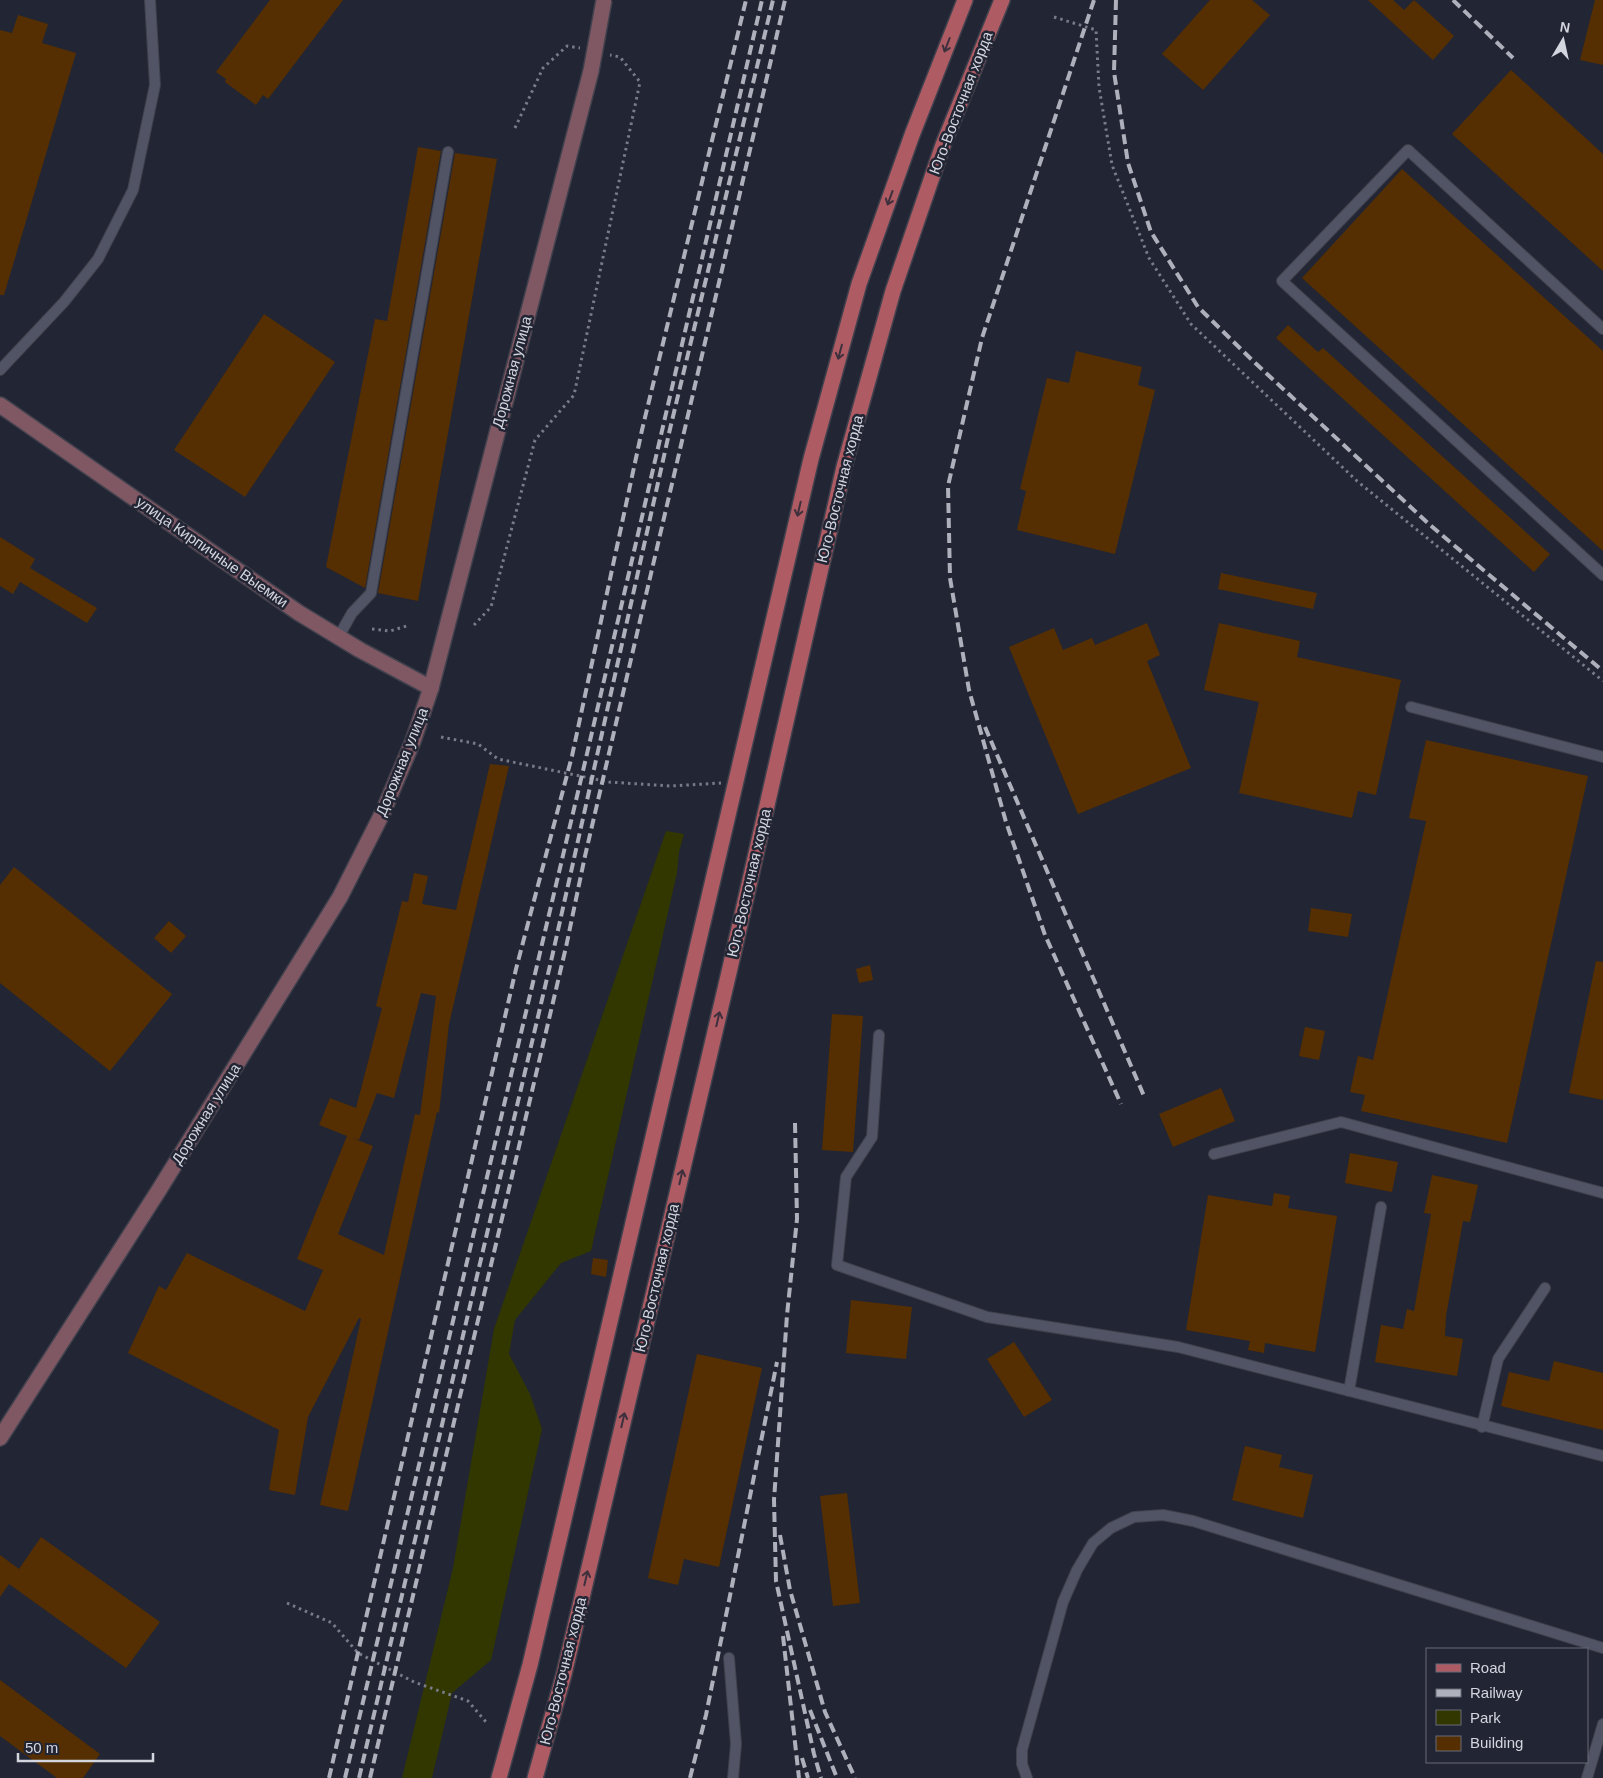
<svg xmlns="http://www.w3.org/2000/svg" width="1603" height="1778" viewBox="0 0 1603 1778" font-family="Arial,sans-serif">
	<rect width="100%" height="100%" fill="#222533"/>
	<polygon fill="#323700" points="666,831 684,834 679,852 677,873 591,1251 561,1263 515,1320 509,1354 530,1394 542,1429 491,1660 452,1693 432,1778 402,1778 453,1568 494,1329"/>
	<g fill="#552f02" fill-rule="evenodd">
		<polygon points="270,0 343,0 268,99 263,95 256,105 225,82 226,79 216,72"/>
		<polygon points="1210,0 1252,0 1270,15 1203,90 1162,54"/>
		<polygon points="1368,0 1393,0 1404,10 1414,0 1454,36 1433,60"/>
		<polygon points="1595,0 1603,0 1603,65 1580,60"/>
		<polygon points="18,15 48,24 42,43 76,53 4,295 0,295 0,30 12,33"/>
		<polygon points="1511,70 1603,154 1603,271 1452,134"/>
		<polygon points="418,147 441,151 365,588 326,567 375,319 387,321"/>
		<polygon points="455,153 497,159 418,601 378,593"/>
		<polygon points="1402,169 1603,351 1603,551 1302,278"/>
		<polygon points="264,314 335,362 245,497 174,450"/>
		<polygon points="1288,325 1318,352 1323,348 1550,554 1534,572 1276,338"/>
		<polygon points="1076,351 1142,367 1138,385 1155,390 1115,554 1017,530 1026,491 1020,489 1047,378 1069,383"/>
		<polygon points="0,537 35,559 30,568 97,608 87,623 20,582 13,594 0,586"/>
		<polygon points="1221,573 1317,593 1313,609 1218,589"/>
		<polygon points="1147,623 1160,655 1147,661 1191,768 1078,814 1009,647 1054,628 1063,650 1092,638 1095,645"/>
		<polygon points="1219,623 1300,641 1297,657 1401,680 1376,795 1358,791 1352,818 1239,793 1259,702 1204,690"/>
		<polygon points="1426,740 1588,776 1507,1143 1361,1111 1365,1095 1350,1092 1358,1056 1373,1060 1426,821 1409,818"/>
		<path d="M490,764L509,766L449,1024L439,1113L437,1112L348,1511L320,1505L361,1319L359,1318L308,1417L295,1495L269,1490L279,1430L128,1353L159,1286L166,1290L187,1253L305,1311L323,1270L297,1259L347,1136L319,1125L330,1098L356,1108L382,1008L376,1006L402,901L408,902L414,873L428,876L422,904L456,910ZM421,993L436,996L420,1115L415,1114L384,1255L338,1234L373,1146L352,1138L359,1140L377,1093L394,1098Z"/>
		<polygon points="14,867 172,994 110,1071 0,983 0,885"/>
		<polygon points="1311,908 1352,914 1348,937 1308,931"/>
		<polygon points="169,921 186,936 171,953 154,938"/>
		<polygon points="1596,961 1603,962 1603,1100 1569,1093"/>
		<polygon points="870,965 873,980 859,983 856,969"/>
		<polygon points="832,1014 863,1016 853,1152 822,1150"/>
		<polygon points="1305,1027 1325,1031 1319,1060 1299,1056"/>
		<polygon points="1221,1088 1235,1121 1173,1147 1159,1114"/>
		<polygon points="1350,1153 1398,1162 1392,1192 1345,1183"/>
		<polygon points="1432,1175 1478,1185 1470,1222 1463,1221 1446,1316 1445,1336 1463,1339 1457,1376 1375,1362 1381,1325 1403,1329 1407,1309 1414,1311 1431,1214 1424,1213"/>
		<polygon points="1274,1193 1290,1196 1288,1208 1337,1216 1315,1352 1265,1343 1264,1353 1248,1350 1250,1341 1186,1330 1208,1195 1272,1206"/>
		<polygon points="593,1258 608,1260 606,1277 591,1274"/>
		<polygon points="851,1300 912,1307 906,1359 846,1353"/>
		<polygon points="1014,1342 1052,1400 1024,1417 987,1359"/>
		<polygon points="697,1354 762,1368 719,1567 684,1559 678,1585 648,1578"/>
		<polygon points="1554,1361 1603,1373 1603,1430 1501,1406 1509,1372 1549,1381"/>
		<polygon points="1245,1446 1282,1455 1279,1467 1313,1475 1303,1518 1232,1500"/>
		<polygon points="847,1493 860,1603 833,1606 820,1496"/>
		<polygon points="41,1537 160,1622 126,1668 9,1584 0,1597 0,1555 19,1569"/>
		<polygon points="0,1680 100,1754 83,1778 57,1778 0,1736"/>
	</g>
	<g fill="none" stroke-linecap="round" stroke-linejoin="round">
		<g stroke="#40414d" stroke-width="12">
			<g id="lane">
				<polyline points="1603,329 1408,150 1282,281 1603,575"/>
				<polyline points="0,370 64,302 98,259 133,190 155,85 150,0"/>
				<polyline points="339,636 352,613 371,593 448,152"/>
				<polyline points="1411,707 1603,757"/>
				<polyline points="879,1035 872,1137 846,1177 837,1265 987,1317 1178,1347 1603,1456"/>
				<polyline points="1214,1154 1341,1122 1603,1193"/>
				<polyline points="1349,1391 1381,1207"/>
				<polyline points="1482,1427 1498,1359 1545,1288"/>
				<polyline points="729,1658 736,1744 733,1778"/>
				<polyline points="1027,1778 1022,1764 1022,1750 1063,1602 1077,1570 1093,1543 1111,1528 1134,1517 1163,1515 1193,1521 1603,1648"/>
				<polyline points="1587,1778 1603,1724"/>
			</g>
		</g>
		<g stroke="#40414d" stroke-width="18">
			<g id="secondary">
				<polyline points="0,405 299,613 360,650 431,688"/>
				<polyline points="0,1438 159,1190 340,897 383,812 413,741 431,688 591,71"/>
			</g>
		</g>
		<g stroke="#40414d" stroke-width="18">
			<g id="primary">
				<polyline points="499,1778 530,1665 811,459 859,284 912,135 965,0"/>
				<polyline points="535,1778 564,1674 730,968 844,467 893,291 943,145 1002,0"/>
			</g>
		</g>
		<g stroke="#797c88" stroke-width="3" stroke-dasharray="2.5 4" stroke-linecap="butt">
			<polyline points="1054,17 1096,30 1099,87 1112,165 1149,258 1191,324 1357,481 1603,681"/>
			<polyline points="515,128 543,68 567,46 580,48"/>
			<polyline points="474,625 491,607 535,440 574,395 640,82 620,57 610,55"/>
			<polyline points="372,629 390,631 410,625"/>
			<polyline points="441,737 478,744 498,759 609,782 670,786 721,783"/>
			<polyline points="287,1603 332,1623 358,1653 414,1682 468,1701 486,1722"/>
		</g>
		<use href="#lane" stroke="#515464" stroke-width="10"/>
		<use href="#secondary" stroke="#805864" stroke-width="15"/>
		<use href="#primary" stroke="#af5b64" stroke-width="15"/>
		<g stroke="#aeb0bb" stroke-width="4" stroke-dasharray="10 5" stroke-linecap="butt">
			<polyline points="1094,0 982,338 948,486 950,578 969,690 1006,822 1045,935 1121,1104"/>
			<polyline points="1116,0 1114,72 1128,163 1151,232 1198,307 1252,360 1430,525 1603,671"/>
			<polyline points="1453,0 1513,58"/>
			<polyline points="985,727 1144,1096"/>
			<polyline points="795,1123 797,1219 787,1315 774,1500 776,1581 814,1754 821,1778"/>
			<polyline points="780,1535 790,1590 825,1712 855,1778"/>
			<polyline points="783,1636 799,1778"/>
			<polyline points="810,1710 837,1778"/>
			<polyline points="802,1758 808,1778"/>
			<polyline points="329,1778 516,969 572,756 642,430 746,0"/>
			<polyline points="345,1778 586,758 762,0"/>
			<polyline points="359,1778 552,957 670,429 773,0"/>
			<polyline points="370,1778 566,947 585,856 785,0"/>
			<polyline points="690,1778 706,1715 777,1362"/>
		</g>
		<g stroke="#40414d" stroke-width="18" stroke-linecap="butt">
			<polyline id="secondary-bridge" points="591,71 604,0"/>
		</g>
		<use href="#secondary-bridge" stroke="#805864" stroke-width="15"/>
	</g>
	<defs><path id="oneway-shaft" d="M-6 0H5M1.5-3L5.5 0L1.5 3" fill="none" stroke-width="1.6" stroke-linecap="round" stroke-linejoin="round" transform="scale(1.25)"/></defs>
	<g stroke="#3e303d">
		<use href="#oneway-shaft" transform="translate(947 45) rotate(111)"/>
		<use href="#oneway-shaft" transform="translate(890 198) rotate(110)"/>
		<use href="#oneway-shaft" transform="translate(840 352) rotate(105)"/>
		<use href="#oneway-shaft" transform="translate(799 509) rotate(103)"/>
		<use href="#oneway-shaft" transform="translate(718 1019) rotate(-77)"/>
		<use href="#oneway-shaft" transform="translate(681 1177) rotate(-77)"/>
		<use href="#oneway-shaft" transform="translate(623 1420) rotate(-77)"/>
		<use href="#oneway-shaft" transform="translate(586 1578) rotate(-77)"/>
	</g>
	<g text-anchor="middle" stroke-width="5" stroke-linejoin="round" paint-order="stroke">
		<g font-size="15" fill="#d3d5df" stroke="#222533">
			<text transform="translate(961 103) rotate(-69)" y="5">Юго-Восточная хорда</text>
			<text transform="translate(512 372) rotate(-75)" y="5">Дорожная улица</text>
			<text transform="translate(840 489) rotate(-76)" y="5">Юго-Восточная хорда</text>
			<text transform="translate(212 552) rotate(35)" y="5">улица Кирпичные Выемки</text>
			<text transform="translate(402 762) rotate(-68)" y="5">Дорожная улица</text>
			<text transform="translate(749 883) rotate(-77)" y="5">Юго-Восточная хорда</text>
			<text transform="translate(206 1114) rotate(-58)" y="5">Дорожная улица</text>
			<text transform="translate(657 1278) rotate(-77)" y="5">Юго-Восточная хорда</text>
			<text transform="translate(563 1671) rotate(-76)" y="5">Юго-Восточная хорда</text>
		</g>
	</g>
	<rect x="1426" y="1648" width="162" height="115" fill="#222533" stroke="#696b78"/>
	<rect x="1436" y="1664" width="25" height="8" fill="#af5b64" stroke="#696b78"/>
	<text x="1470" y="1673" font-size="15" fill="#d3d5df">Road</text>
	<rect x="1436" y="1689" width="25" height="8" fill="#aeb0bb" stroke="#696b78"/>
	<text x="1470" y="1698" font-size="15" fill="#d3d5df">Railway</text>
	<rect x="1436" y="1710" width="25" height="15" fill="#323700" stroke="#696b78"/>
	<text x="1470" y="1723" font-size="15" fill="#d3d5df">Park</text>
	<rect x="1436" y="1736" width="25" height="15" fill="#552f02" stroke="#696b78"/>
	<text x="1470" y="1748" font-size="15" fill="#d3d5df">Building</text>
	<g transform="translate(1563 40) rotate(9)" stroke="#222533" stroke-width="4" paint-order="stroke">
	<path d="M0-4L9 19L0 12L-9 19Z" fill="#d3d5df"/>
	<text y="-8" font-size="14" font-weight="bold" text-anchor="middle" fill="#d3d5df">N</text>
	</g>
	<path d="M18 1753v8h135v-8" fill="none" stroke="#d3d5df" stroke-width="2.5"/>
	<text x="25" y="1753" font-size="15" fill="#d3d5df" stroke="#222533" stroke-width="4" paint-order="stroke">50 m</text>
</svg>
